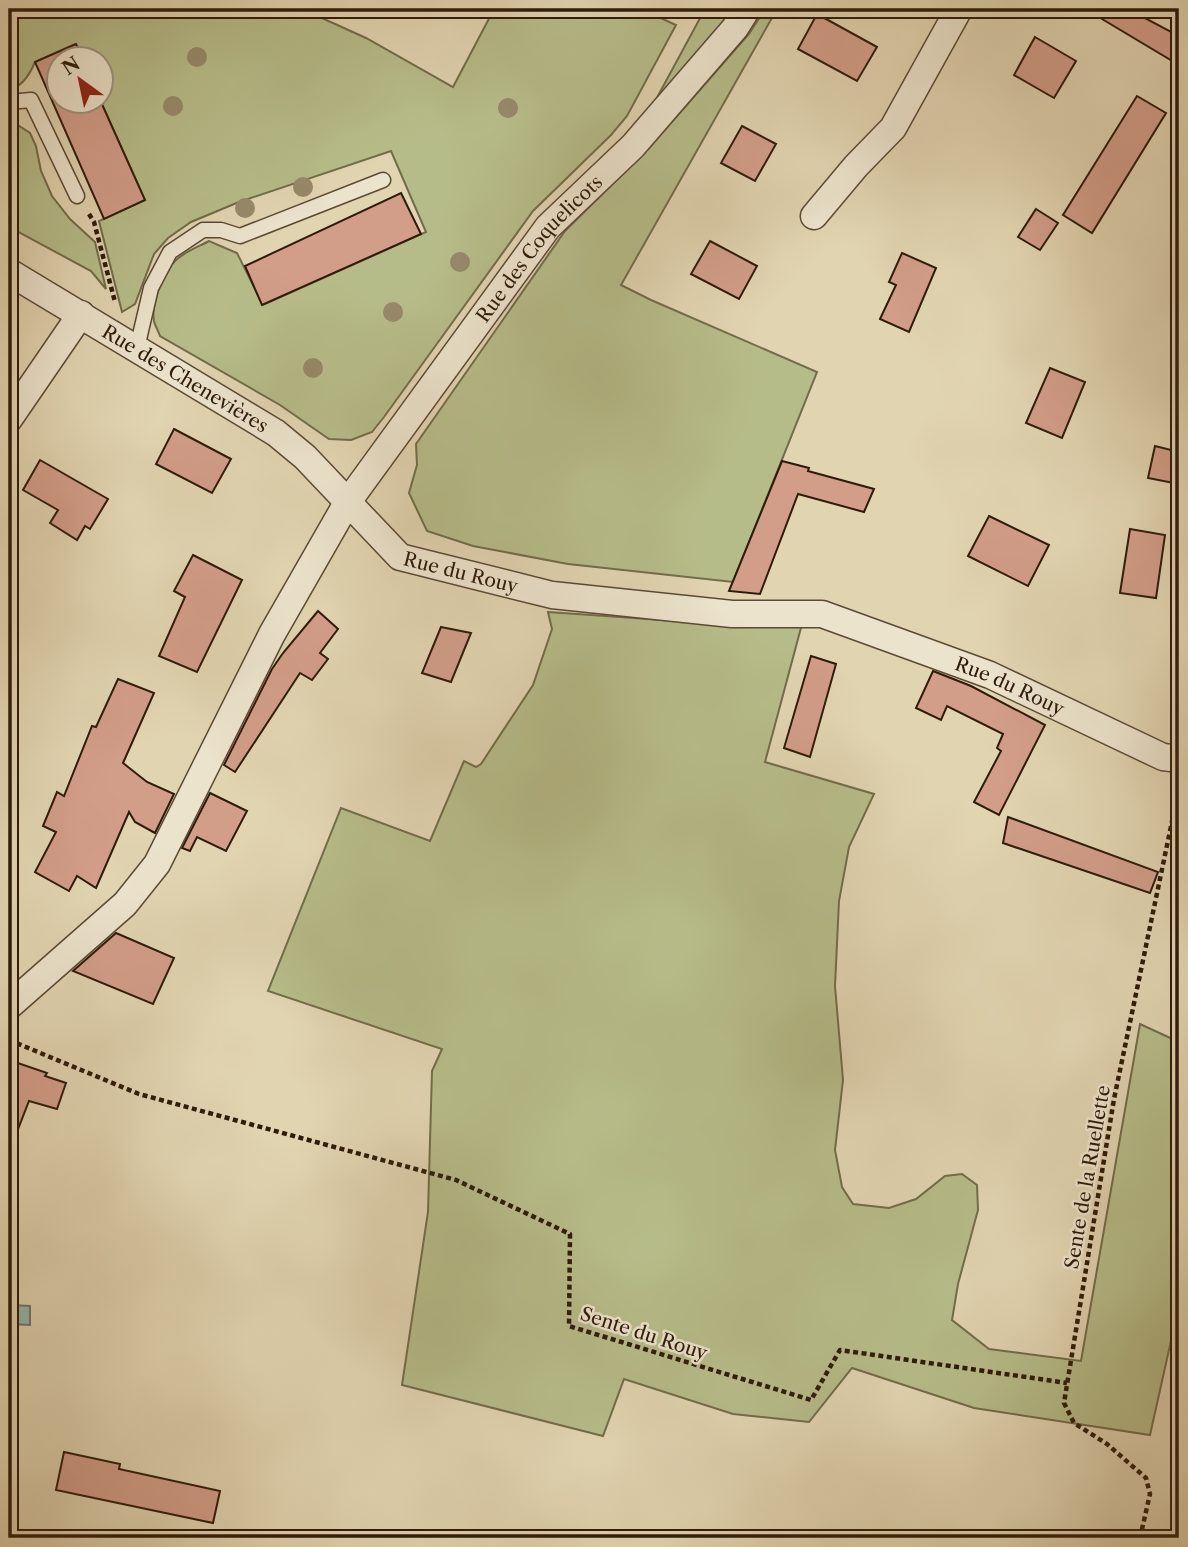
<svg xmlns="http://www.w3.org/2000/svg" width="1188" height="1547" viewBox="0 0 1188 1547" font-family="'Libre Caslon Text',serif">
	<rect width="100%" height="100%" fill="#e1d4b1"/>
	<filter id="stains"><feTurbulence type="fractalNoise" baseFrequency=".00286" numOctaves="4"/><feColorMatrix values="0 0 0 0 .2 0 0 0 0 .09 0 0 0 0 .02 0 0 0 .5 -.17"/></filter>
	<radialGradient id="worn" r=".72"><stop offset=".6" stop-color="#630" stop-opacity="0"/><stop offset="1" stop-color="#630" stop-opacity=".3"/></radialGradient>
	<g fill="#b6bc89" stroke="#726c4a" stroke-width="2">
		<path d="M9,9H235L239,11L240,9H302L366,38L453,87L494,9H641L676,25L627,116L611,135L533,211L384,417L372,432L351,440L329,439L280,405L160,336C159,332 155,326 154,321C151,304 163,272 176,260C186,251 198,247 209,241L237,253L263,305L426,232L391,151L239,202L191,222L168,238L154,254L135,304L122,312L99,221L145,200L101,102L102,60L83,59L75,44L35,62C30,74 22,87 9,90Z"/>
		<polygon points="705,9 735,9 653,105"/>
		<polygon points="765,9 777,9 621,285 651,300 817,372 733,582 568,564 473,546 427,531 409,493 417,465 416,444 565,231 649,148 749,34"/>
		<polygon points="9,123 16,124 30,133 36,146 41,171 52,196 70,219 95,242 106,289 91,271 9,227"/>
		<polygon points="548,612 734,625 802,624 765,762 874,794 849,847 839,901 835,986 843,1080 835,1150 842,1187 853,1204 889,1208 916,1199 945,1176 962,1174 977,1185 978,1210 958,1284 952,1320 989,1349 1081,1361 1140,1024 1179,1042 1179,1305 1150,1435 974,1408 852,1368 809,1422 733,1414 624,1379 603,1436 402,1385 428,1212 432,1071 442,1049 268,991 341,808 430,841 464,761 476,767 481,764 533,685 552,629"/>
	</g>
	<polygon fill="#94b8ad" stroke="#6c796c" stroke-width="2" points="9,1305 30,1306 30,1325 9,1324"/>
	<g fill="#d29d89" stroke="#2f1b0a" stroke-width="2">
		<polygon points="1108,9 1128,9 1179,36 1179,65 1102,19"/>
		<polygon points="817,14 877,47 857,81 798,49"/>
		<polygon points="1035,37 1076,61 1054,98 1014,75"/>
		<polygon points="76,44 83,60 60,60 60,102 101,102 145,200 104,219 35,62"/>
		<polygon points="1137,96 1166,113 1092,233 1063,215"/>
		<polygon points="742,126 776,144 755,181 721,163"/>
		<polygon points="401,193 421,234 262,305 245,266"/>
		<polygon points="1036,209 1058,223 1040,250 1018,237"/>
		<polygon points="710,241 757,266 739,299 691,274"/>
		<polygon points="902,253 936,268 909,332 880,319 896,285 889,282"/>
		<polygon points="1050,368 1085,382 1062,438 1026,423"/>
		<polygon points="174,429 231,459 212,493 156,464"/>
		<polygon points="1155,446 1179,452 1179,484 1148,478"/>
		<polygon points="40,460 108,499 90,529 85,526 77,540 50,523 58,510 23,490"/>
		<polygon points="782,461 809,468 808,471 874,489 864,512 798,494 760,594 729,591"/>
		<polygon points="989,516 1049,545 1028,586 968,556"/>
		<polygon points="1130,529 1165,535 1156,598 1120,593"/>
		<polygon points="193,555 242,580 197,672 159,656 185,597 174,591"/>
		<polygon points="318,611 338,629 320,653 328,659 312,680 300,673 235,772 224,765 272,669 283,653"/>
		<polygon points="441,627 471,633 451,682 422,673"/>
		<polygon points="811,656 836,664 810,757 784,748"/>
		<polygon points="933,671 971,686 1045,725 999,815 974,802 1001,751 997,748 1003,734 947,706 941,720 916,708"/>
		<polygon points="118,679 154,693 123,763 147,782 174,794 155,833 135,822 129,812 96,888 77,876 69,891 35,872 56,832 43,826 57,792 64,796 92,726 96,727"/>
		<polygon points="210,793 247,811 226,851 197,837 190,851 182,848"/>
		<polygon points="1008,817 1158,872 1150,893 1003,843"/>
		<polygon points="116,933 174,958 153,1004 73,971"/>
		<polygon points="9,1060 47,1073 45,1076 66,1083 57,1109 29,1101 11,1147 9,1146"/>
		<polygon points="64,1452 120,1464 119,1469 220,1491 213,1523 56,1490"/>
	</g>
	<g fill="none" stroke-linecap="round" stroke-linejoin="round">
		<g stroke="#5c4934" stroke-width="17">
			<g id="lane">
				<polyline points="9,102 31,100 77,196"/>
				<polyline points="137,348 151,288 170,252 203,230 221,230 240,236 383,180"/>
			</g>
		</g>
		<g stroke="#5c4934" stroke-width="29">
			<g id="street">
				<polyline points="814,216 856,166 893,128 959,9"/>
				<path id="s1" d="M9,272L276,433L305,457L400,557L552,595L732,614H822L990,675L1163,757L1179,759"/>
				<polyline points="9,419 81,314"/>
				<path id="s2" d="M9,1006L125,904L157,864L272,634L347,503L548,227L633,146L735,28L747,9"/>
			</g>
		</g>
		<g stroke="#2f1b0a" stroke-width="4.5" stroke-dasharray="5 3.5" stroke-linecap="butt">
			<polyline points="89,214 94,222 115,302"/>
			<polyline points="9,1040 139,1094 456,1180 570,1234 569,1326 811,1400 840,1350 1067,1383"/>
			<polyline points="1140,1538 1150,1494 1146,1478 1107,1444 1074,1423 1064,1403 1114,1099 1179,788"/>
		</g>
		<use href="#lane" stroke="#ece3cc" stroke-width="14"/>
		<use href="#street" stroke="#ece3cc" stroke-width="26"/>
	</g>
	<g fill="#96896a">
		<circle cx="197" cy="57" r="10"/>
		<circle cx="173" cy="106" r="10"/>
		<circle cx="508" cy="108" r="10"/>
		<circle cx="303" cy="187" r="10"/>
		<circle cx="245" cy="208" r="10"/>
		<circle cx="460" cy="262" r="10"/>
		<circle cx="393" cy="312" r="10"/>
		<circle cx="313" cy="368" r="10"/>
	</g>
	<g text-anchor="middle" stroke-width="5" stroke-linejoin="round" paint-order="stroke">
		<g font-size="19" fill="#2f1b0a" stroke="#ece3cc">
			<text dy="7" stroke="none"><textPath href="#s2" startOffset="933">Rue des Coquelicots</textPath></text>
			<text dy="7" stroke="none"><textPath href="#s1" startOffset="206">Rue des Chenevières</textPath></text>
			<text dy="7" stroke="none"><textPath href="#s1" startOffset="550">Rue du Rouy</textPath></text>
			<text dy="7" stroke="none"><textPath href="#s1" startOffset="1116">Rue du Rouy</textPath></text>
			<text transform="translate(1087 1177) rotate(-80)" y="7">Sente de la Ruellette</text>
			<text transform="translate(644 1333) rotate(18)" y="7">Sente du Rouy</text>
		</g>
	</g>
	<rect width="1188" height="1547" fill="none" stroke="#e1d4b1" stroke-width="35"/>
	<rect x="10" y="10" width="1167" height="1526" fill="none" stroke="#2f1b0a" stroke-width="3.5"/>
	<rect x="18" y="18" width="1153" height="1512" fill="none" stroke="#2f1b0a" stroke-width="2"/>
	<g transform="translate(80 80) rotate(327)"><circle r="33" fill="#ece3cc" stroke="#a0937e" stroke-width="2"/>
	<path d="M0-5L12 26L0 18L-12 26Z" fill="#8f2418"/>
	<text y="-10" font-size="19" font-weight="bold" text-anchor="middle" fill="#2f1b0a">N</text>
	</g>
	<rect width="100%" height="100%" filter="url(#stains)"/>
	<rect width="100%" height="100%" fill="url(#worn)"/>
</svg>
